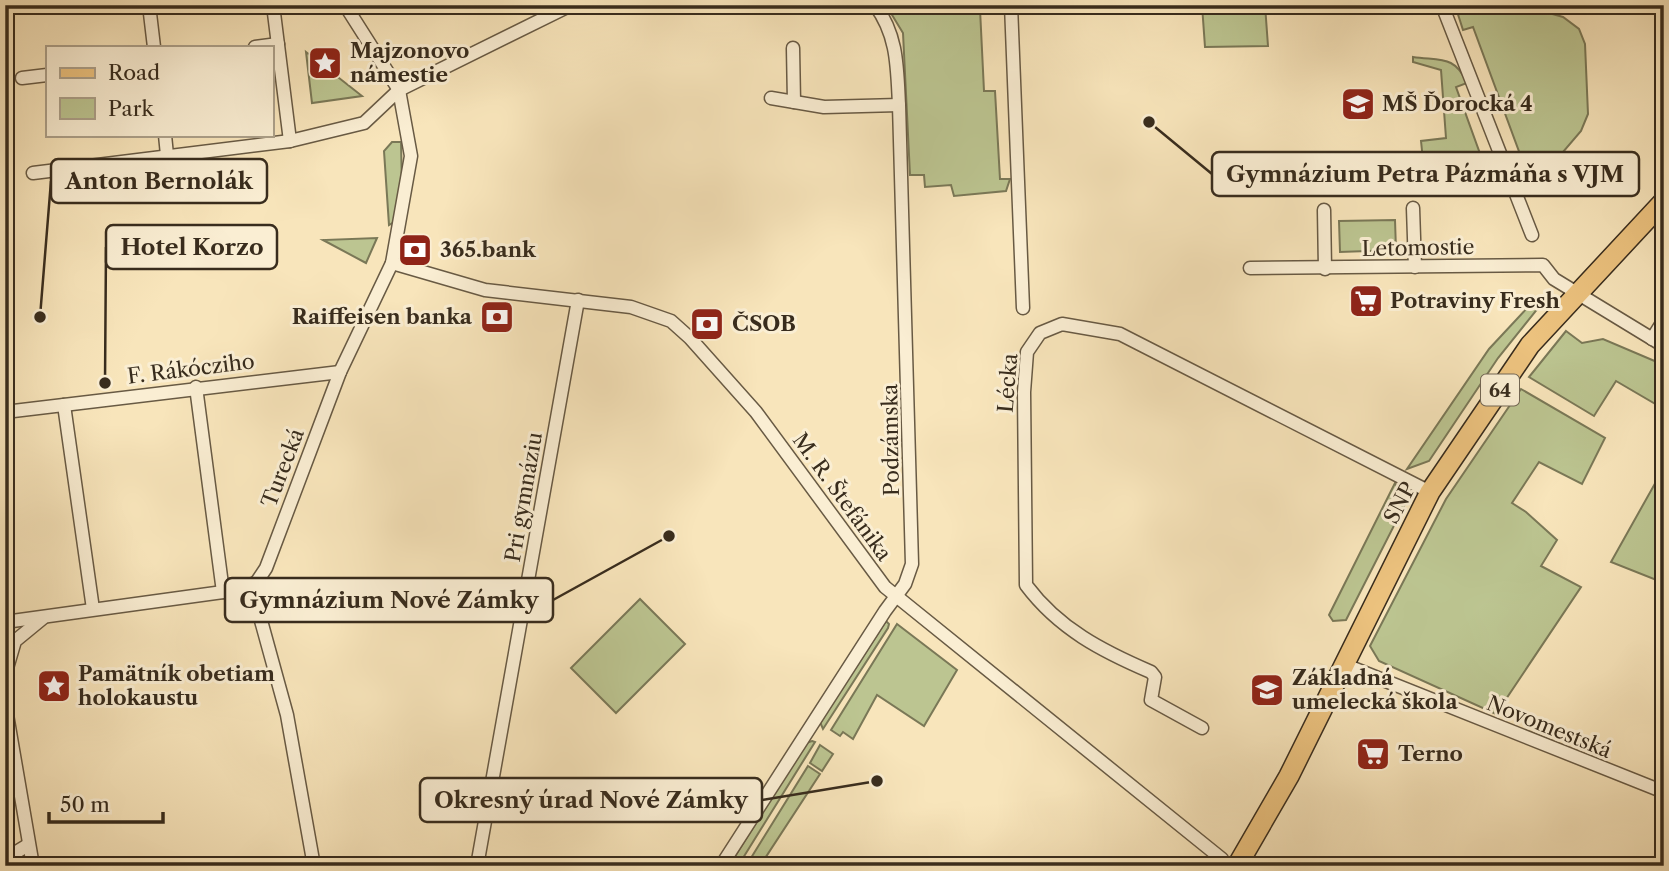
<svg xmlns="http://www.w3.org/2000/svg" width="1669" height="871" viewBox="0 0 1669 871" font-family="'Libre Caslon Text',serif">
	<rect width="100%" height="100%" fill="#f8e5bb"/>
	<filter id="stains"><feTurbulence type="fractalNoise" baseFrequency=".00286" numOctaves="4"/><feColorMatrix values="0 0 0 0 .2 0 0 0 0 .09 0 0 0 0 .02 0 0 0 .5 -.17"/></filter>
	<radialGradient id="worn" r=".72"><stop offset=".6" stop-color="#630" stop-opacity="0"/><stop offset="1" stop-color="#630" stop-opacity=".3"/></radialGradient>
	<g fill="#bcc591" stroke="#7a7857" stroke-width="2">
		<polygon points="886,5 990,5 980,9 984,91 995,91 1000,179 1010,179 1006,191 954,196 951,185 925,187 924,175 910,175 903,33"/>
		<polygon points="1202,5 1265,5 1268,46 1205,47"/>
		<polygon points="1455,5 1521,5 1563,17 1579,29 1585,44 1588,114 1581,131 1534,186 1524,186 1518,183 1517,177 1527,173 1473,27 1463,30"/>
		<polygon points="306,52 362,96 312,103"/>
		<path d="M1413,57C1440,61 1455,55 1467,83L1456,87L1487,173L1424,170L1421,141L1446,138L1441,70L1413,62Z"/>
		<polygon points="392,142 401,142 402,187 394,222 389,225 384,151"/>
		<polygon points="1395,220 1396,250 1340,252 1339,221"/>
		<polygon points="377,238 366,263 323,240"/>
		<polygon points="1535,304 1539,307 1498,358 1429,461 1407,469 1489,349 1529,306"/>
		<polygon points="1566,331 1582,343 1603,339 1664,365 1664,409 1616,381 1594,416 1529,377"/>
		<polygon points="1521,389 1605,438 1582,484 1539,462 1512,503 1526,512 1557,540 1541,566 1581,587 1496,714 1379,661 1370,646 1446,499"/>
		<polygon points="1662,471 1664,472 1664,583 1611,562"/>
		<polygon points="1395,483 1405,504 1346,620 1333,621 1329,615"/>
		<polygon points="640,599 685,644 616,713 571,668"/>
		<polygon points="886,621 889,624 888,628 823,729 820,722"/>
		<polygon points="897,624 957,670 924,726 877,695 853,739 843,732 840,736 831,730"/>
		<polygon points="812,741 815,742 738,866 729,866 806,743"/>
		<polygon points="820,745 833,754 822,771 810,763"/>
		<polygon points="808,766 820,774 760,866 746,866"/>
	</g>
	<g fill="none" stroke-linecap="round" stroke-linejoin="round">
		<g stroke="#685a44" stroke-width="15">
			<g id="street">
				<polyline points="149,5 154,47"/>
				<polyline points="273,5 290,141"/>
				<polyline points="1011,5 1023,308"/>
				<polyline points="1442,5 1532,235"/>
				<polyline points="255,47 278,44"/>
				<polyline points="793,48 794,102"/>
				<polyline points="22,78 47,75"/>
				<polyline points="771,98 824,107 899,105"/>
				<polyline points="165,135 167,155"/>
				<polyline points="33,173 290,141 364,123 399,90 571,5"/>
				<polyline points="1413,208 1415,267"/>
				<polyline points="1324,210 1325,269"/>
				<polyline points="392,263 485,290 631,307 671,321 690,338 756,412 885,587 1222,859"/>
				<polyline points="1250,268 1543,265 1554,279 1664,346"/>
				<polyline points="1652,339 1662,323"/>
				<polyline points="196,387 223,592"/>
				<polyline points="64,405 93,609"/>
				<polyline points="5,412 340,372"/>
				<polyline points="5,622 223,592 256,583"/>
				<polyline points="1343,664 1664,792"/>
				<polyline points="5,675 15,641 43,618"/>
				<polyline points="5,703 33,866"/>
				<path d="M1202,728L1151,700L1155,677L1151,672C1102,651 1059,629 1026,585L1024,392L1027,352L1040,333L1062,324L1120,334L1430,492"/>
				<polyline points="5,859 28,845"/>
				<polyline points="314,866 287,715 257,606 256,583 266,568 340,372 392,263 411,156 399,90 345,5"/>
				<polyline points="477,866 578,300"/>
				<path d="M721,866L885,611L905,584L912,564L899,105C897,68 898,36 875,5"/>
			</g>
		</g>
		<g stroke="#382c1d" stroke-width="22">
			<polyline id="primary" points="1237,866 1289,776 1430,492 1530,345 1664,201"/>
		</g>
		<use href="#street" stroke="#faeed3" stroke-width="12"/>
		<use href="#primary" stroke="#ecc27e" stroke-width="19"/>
	</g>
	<defs>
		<g id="sight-square" transform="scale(1.75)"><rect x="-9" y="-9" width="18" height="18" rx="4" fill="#8f2418" stroke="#faeed3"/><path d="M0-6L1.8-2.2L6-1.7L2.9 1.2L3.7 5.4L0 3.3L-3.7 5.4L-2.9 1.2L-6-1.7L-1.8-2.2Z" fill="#fff"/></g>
		<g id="school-square" transform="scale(1.75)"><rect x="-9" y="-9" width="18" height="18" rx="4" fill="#8f2418" stroke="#faeed3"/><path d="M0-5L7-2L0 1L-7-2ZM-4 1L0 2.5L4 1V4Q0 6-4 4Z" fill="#fff"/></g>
		<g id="bank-square" transform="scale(1.75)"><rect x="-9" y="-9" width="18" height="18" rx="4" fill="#8f2418" stroke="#faeed3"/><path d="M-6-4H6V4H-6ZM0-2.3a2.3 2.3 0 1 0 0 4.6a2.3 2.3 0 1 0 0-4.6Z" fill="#fff"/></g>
		<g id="supermarket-square" transform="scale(1.75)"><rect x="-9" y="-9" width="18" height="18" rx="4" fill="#8f2418" stroke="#faeed3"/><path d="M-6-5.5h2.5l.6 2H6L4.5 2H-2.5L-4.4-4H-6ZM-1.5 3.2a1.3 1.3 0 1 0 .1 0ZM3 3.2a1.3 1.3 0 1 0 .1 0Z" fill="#fff"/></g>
	</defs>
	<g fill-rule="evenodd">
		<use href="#sight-square" x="325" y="63"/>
		<use href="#school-square" x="1358" y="104"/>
		<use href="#bank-square" x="415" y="250"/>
		<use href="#supermarket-square" x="1366" y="301"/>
		<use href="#bank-square" x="497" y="317"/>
		<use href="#bank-square" x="707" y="324"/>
		<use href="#sight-square" x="54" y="686"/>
		<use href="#school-square" x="1267" y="690"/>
		<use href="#supermarket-square" x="1373" y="754"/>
	</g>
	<g text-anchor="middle" stroke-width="6" stroke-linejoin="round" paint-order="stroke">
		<rect fill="#faeed3" stroke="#726654" stroke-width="2" x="1481" y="374.5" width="38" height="31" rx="5"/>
		<g font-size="19" font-weight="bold" fill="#382c1d">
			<text x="1500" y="397">64</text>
		</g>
		<g font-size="21" font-weight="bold" fill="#382c1d" stroke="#faeed3" text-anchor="start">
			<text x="350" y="58">Majzonovo<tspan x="350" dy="24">námestie</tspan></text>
			<text x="1382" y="111">MŠ Ďorocká 4</text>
			<text x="440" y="257">365.bank</text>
			<text x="1390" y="308">Potraviny Fresh</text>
			<text x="472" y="324" text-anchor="end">Raiffeisen banka</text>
			<text x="732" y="331">ČSOB</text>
			<text x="78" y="681">Pamätník obetiam<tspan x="78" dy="24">holokaustu</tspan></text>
			<text x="1292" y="685">Základná<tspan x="1292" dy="24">umelecká škola</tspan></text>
			<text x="1398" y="761">Terno</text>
		</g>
		<g font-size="21" fill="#382c1d" stroke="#faeed3">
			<text transform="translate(1418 248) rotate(-1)" y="7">Letomostie</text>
			<text transform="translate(191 369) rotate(-7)" y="7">F. Rákócziho</text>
			<text transform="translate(1008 383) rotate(-85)" y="7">Lécka</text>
			<text transform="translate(891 440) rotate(-91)" y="7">Podzámska</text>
			<text transform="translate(283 468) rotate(-69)" y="7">Turecká</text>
			<text transform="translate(524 497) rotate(-80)" y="7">Pri gymnáziu</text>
			<text transform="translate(842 497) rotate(54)" y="7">M. R. Štefánika</text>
			<text transform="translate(1400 503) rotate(-62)" y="7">SNP</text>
			<text transform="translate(1549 727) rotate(22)" y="7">Novomestská</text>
		</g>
	</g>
	<path fill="none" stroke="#382c1d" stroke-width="2.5" d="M1149 122L1212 174M40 317L51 181M105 383L106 247M669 536L553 600M877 781L762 800"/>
	<g fill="#382c1d" stroke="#faeed3" stroke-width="2.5">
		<circle cx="1149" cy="122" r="7"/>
		<circle cx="40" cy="317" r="7"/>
		<circle cx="105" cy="383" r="7"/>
		<circle cx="669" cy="536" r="7"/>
		<circle cx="877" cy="781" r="7"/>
	</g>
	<g fill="#faeed3" stroke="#382c1d" stroke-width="2.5">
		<rect x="1212" y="152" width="427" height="44" rx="7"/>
		<rect x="51" y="159" width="216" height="44" rx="7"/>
		<rect x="106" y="225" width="171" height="44" rx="7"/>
		<rect x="225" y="578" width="328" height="44" rx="7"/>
		<rect x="420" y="778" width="342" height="44" rx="7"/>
	</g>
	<g font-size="23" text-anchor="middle" font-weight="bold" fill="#382c1d">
		<text x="1425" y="182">Gymnázium Petra Pázmáňa s VJM</text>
		<text x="159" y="189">Anton Bernolák</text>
		<text x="192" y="255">Hotel Korzo</text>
		<text x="389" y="608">Gymnázium Nové Zámky</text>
		<text x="591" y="808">Okresný úrad Nové Zámky</text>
	</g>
	<rect width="1669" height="871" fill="none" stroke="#f8e5bb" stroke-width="28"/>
	<rect x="7" y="7" width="1655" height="857" fill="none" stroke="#382c1d" stroke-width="3.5"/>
	<rect x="14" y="14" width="1641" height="843" fill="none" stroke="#382c1d" stroke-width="2"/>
	<rect x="46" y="46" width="228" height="91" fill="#faeed3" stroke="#aca08a" stroke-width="2"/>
	<rect x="60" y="68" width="35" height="10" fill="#ecc27e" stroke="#aca08a" stroke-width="2"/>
	<text x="108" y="80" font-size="21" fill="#382c1d">Road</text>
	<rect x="60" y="98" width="35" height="21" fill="#bcc591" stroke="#aca08a" stroke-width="2"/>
	<text x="108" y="116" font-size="21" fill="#382c1d">Park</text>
	<path d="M49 812v10h114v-10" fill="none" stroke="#382c1d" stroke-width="3.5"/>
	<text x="60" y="812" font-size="21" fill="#382c1d" stroke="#faeed3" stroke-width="5" paint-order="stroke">50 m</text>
	<rect width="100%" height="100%" filter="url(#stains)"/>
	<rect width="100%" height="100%" fill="url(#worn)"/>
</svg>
